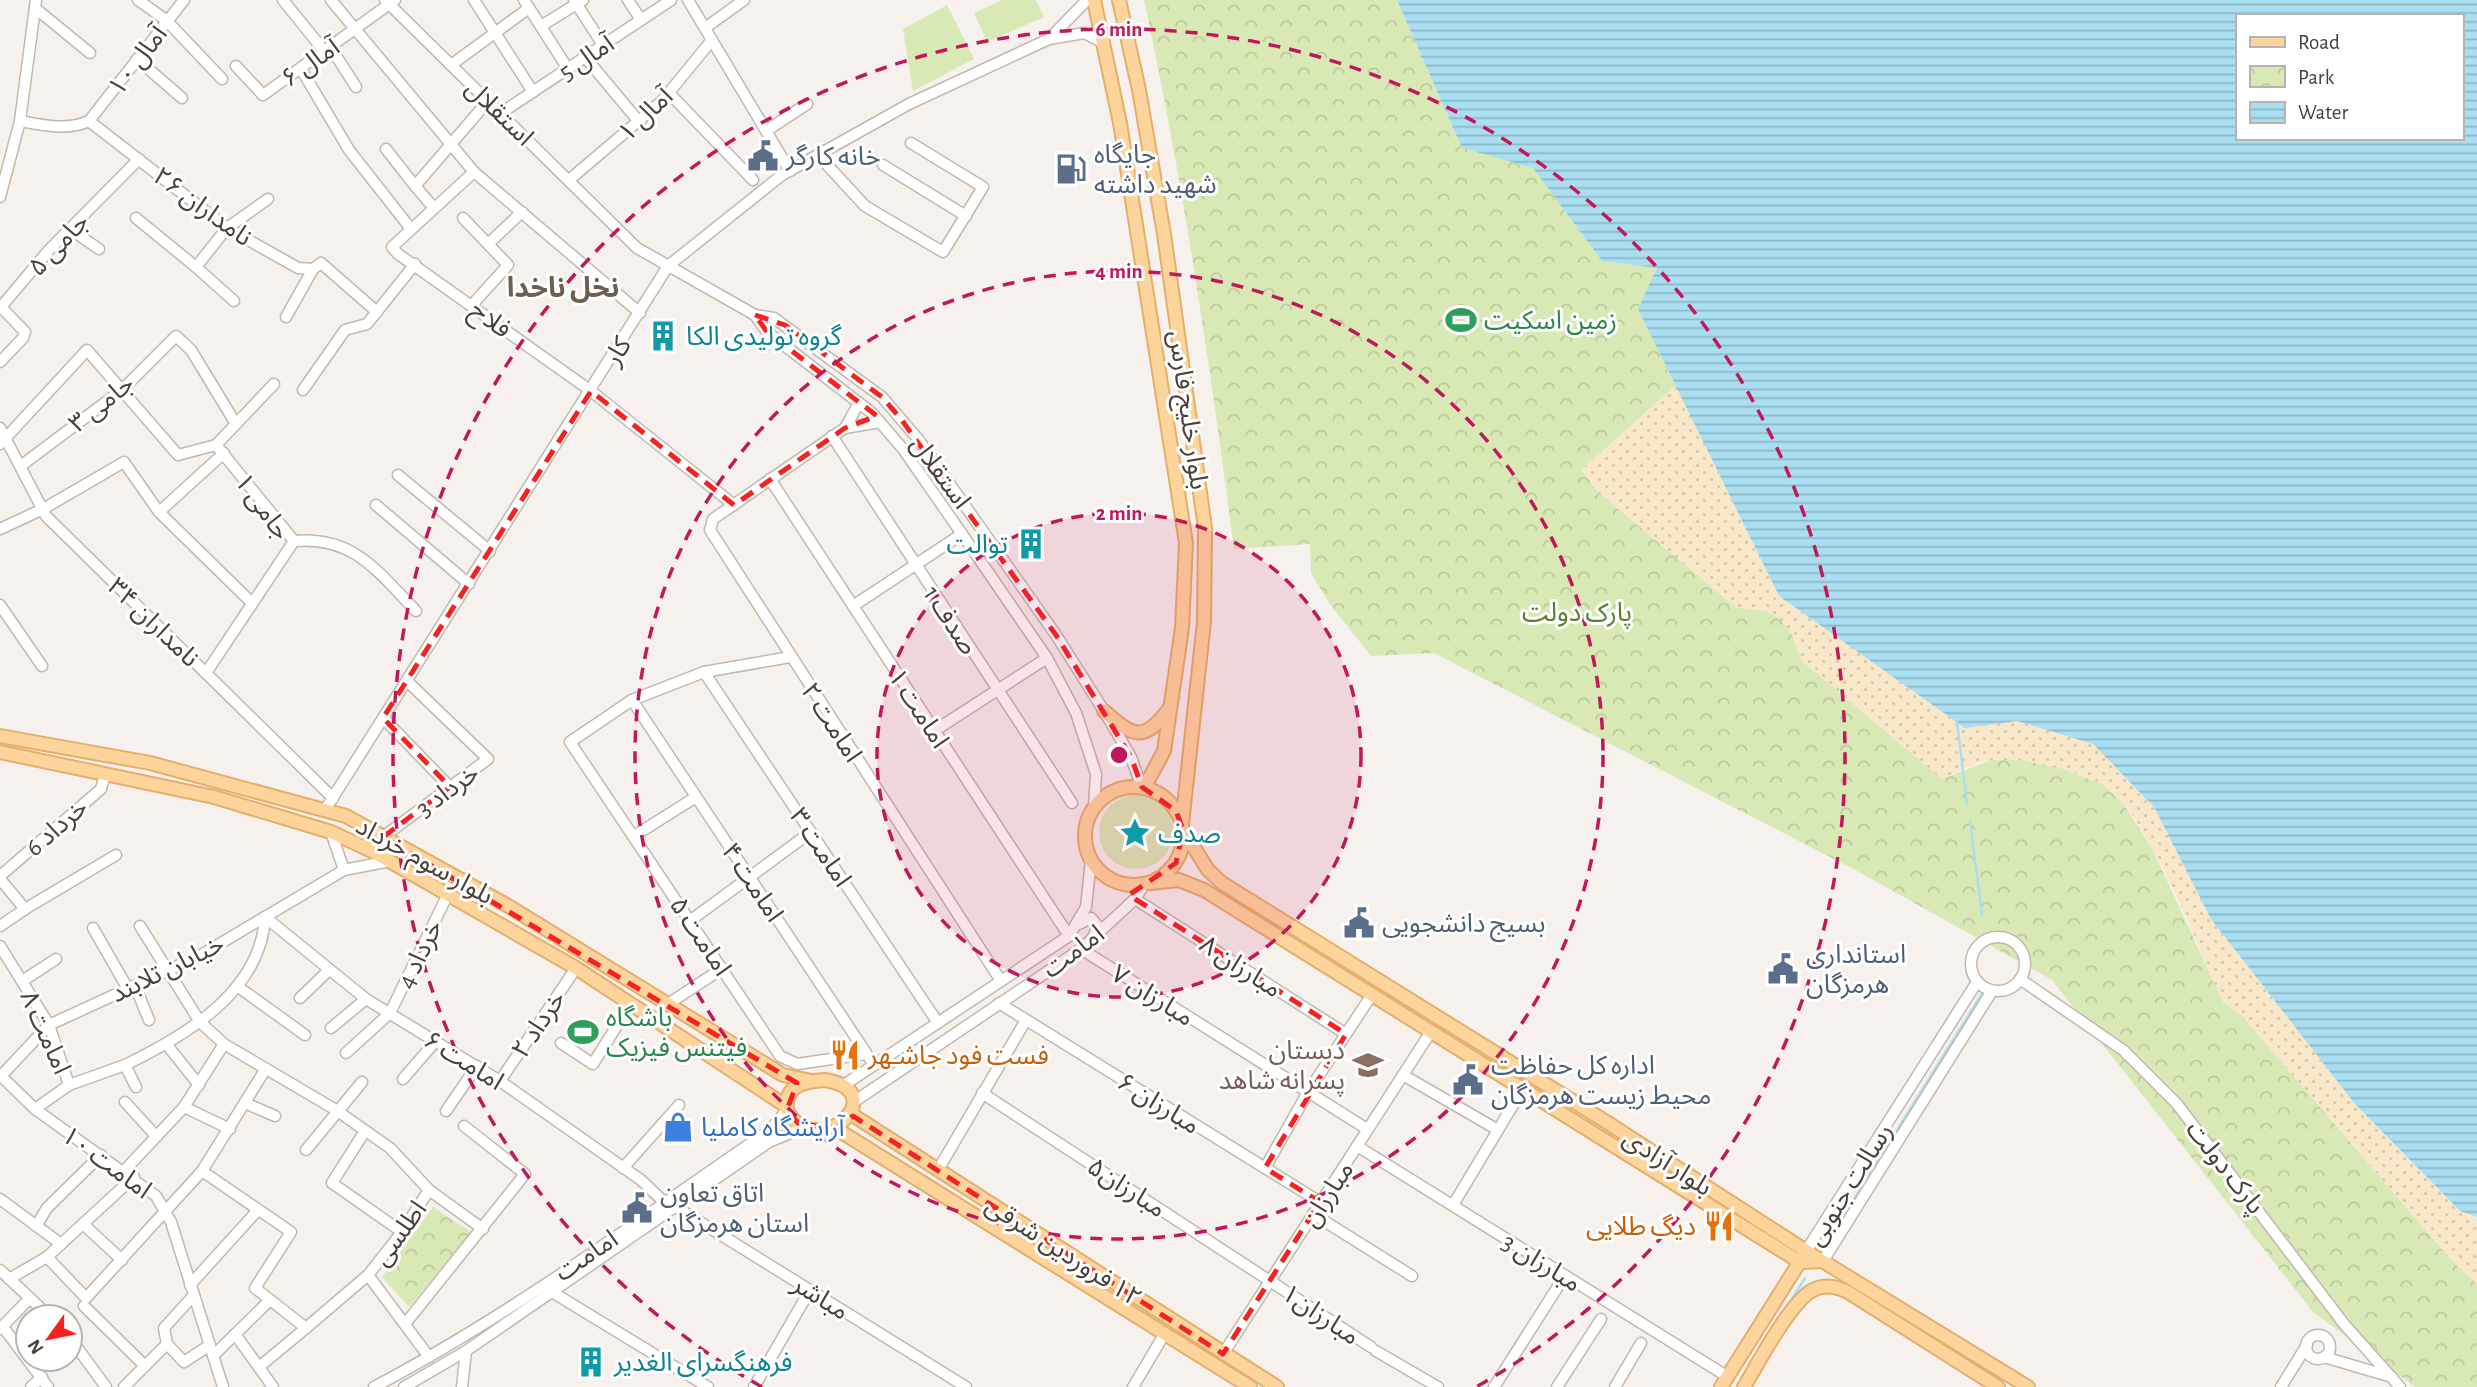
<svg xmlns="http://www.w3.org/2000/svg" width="2477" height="1387" viewBox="0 0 2477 1387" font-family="'Alegreya Sans','Noto Sans Arabic',sans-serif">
	<defs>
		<pattern id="sand-dots" width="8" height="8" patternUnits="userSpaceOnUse" patternTransform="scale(1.75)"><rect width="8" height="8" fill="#f8e8c9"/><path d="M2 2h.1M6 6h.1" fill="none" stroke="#d6c8ad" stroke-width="1.8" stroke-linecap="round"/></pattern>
		<pattern id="park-crowns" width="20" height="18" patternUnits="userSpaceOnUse" patternTransform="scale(1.75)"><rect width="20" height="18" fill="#d9e9b6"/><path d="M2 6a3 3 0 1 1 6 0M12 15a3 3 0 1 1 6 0" fill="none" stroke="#bcc99d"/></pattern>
		<pattern id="water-rules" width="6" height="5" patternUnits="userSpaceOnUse" patternTransform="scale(1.75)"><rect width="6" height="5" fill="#aadef1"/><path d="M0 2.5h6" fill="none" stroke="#8cb6c4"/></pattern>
	</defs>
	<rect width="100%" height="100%" fill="#f6f1ec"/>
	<g fill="#d9e9b6">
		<polygon points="1002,0 1036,0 1044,17 987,42 974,13"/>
		<polygon points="947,5 974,59 913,91 903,29"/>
		<circle cx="1136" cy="832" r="37"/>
	</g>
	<path fill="url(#sand-dots)" d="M1676,385L1779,596L1965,727L2017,721L2093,744L2154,807L2211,919L2355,1104L2459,1211L2477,1217V1284L2452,1261L2241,1015L2223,1002C2199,951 2148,810 2101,784C2080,771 2017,758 1992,760C1976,761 1956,773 1942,779L1802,661L1791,632L1767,611L1737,608L1599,493L1581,469Z"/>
	<g fill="url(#park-crowns)">
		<path d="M1144,0H1397L1462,148L1533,168L1602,261L1658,268L1638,309L1676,385L1581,470L1599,493L1737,608L1767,611L1783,622L1791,632L1802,661L1942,779L1991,760H2022L2063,769L2102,784L2122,802L2152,848L2223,1002L2241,1015L2452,1261L2477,1284V1387H2415L2313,1312L2052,980L1859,872L1434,653L1371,656L1329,603L1311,573L1310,544L1234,549C1210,365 1183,181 1144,0Z"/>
		<polygon points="433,1207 472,1233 409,1307 382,1277"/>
	</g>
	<path fill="url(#water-rules)" fill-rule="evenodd" d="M1397,0H2477V1217L2460,1211L2355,1104L2211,919L2154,807L2093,744L2017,721L1965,728L1779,596L1638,309L1657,268L1602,261L1533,168L1462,148ZM2237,16H2461V138H2237Z"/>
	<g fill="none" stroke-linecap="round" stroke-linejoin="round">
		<g stroke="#aadef1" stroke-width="2.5">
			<polyline points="1957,722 1967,804"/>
			<polyline points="1970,821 1982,915"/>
			<polyline points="1984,933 1984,936"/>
			<polyline points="1830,1238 1983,992"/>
			<polyline points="1785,1310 1805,1278"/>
		</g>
		<g stroke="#c2b8ae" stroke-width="13">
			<g id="minor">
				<polyline points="138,0 166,20 222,79"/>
				<polyline points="283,0 325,52"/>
				<polyline points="331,0 474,172 640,313"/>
				<polyline points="385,0 637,248 755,315 774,318 882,397 918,439 1056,635 1104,711 1131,757 1142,788"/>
				<polyline points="474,0 533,92"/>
				<polyline points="524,0 568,69"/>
				<polyline points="574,0 603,45"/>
				<polyline points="628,0 641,20"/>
				<polyline points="688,0 790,171"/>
				<polyline points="35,8 90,53"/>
				<polyline points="541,26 583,0"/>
				<polyline points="705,28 744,0"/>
				<polyline points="1052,36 1087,0"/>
				<polyline points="331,48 356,87"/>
				<polyline points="585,57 640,123"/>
				<polyline points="137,59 182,98"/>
				<polyline points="451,65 529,8"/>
				<polyline points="236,66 263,95 395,0"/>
				<polyline points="301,69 349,150 411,229"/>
				<polyline points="669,93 753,180"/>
				<polyline points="501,113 671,0"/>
				<path d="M20,121C43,125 67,131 89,121L227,228L298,268L313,269L321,263L377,312"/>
				<polyline points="89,121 184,0"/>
				<polyline points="766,131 807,104"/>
				<polyline points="386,149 415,186 488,101"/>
				<polyline points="818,155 865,206 943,252 983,187 911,143"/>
				<polyline points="883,165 966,216"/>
				<polyline points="474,172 392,247 398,254 591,391 734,505"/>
				<polyline points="569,180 662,101 712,40"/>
				<polyline points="415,186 434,208"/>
				<polyline points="0,197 20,121 36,0"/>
				<polyline points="136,218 196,267 227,228 268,199"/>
				<polyline points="463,218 508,265 472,305"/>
				<polyline points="70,229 99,249"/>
				<polyline points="488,244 522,212"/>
				<polyline points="196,267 234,301"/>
				<polyline points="755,315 767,332 872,413 903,449 962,534 1047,658 1076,713 1096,774 1094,807"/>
				<polyline points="286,317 313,269"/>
				<polyline points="0,362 23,338 25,332 1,307 49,250 139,159"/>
				<polyline points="303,390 345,330 367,324 415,264"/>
				<polyline points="880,422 845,428 713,519 710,530 1001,981"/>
				<polyline points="0,428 46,516 333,798"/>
				<polyline points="845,428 859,403"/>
				<polyline points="832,436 1072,803"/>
				<polyline points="0,444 87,350 178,455 216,445"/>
				<polyline points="22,465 122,390 176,336 191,350 236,424"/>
				<polyline points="398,475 490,551"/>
				<polyline points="770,479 1069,936"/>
				<polyline points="376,505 469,584"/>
				<polyline points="159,512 252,603"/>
				<polyline points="0,529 43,509 124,462 159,512 224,453"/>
				<path d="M294,541C354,536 377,571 416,611"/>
				<polyline points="0,605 42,666"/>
				<polyline points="853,606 962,534"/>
				<polyline points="790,657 704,672 632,700 570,742 780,1056 797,1064 866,1054"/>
				<polyline points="704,672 938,1023"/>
				<polyline points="206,673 294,541 216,445 274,384"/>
				<polyline points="632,700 874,1065"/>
				<polyline points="383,718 450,787"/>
				<polyline points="934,731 1047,658"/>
				<polyline points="325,810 668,266 782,175 909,104 1049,39 1084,33 1104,43"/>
				<polyline points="331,832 344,870 390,861"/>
				<polyline points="634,836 696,797"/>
				<polyline points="383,837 488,759 407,681"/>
				<polyline points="0,876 101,789 105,774"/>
				<polyline points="0,879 25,909 116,855"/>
				<polyline points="1135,899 1346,1034"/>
				<polyline points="265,917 366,999 500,1081 641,1180 664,1202"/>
				<polyline points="691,920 811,832"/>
				<polyline points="1079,924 1091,918 1098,926 1093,937"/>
				<polyline points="0,926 25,909"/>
				<polyline points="140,926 200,1022 224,1044 336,1110 390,1148 429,1190 483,1229"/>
				<polyline points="93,928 128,989"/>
				<circle cx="1998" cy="964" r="27"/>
				<polyline points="0,946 49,1025 69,1085 125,1065 136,1087"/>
				<polyline points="1081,949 1367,1129"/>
				<polyline points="2020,979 2123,1050 2177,1104 2344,1324 2400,1387"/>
				<polyline points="24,980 56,959"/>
				<polyline points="135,986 149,1020"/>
				<polyline points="237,986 305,1035"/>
				<polyline points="300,998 329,970"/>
				<polyline points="999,1003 1320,1202"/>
				<polyline points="668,1004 723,968"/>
				<polyline points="331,1028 366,999"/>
				<polyline points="561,1043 593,1064 631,1003"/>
				<polyline points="224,1044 184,1107 230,1129"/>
				<polyline points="167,1045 199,1085"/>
				<polyline points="346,1053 390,1013 448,894"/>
				<path d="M125,1065C185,1036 261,992 265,917"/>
				<polyline points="1403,1075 1498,1130"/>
				<polyline points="1,1076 35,1109 156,1196 171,1222 223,1387"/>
				<polyline points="0,1077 49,1025 201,955 344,870"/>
				<polyline points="403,1079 434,1043"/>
				<polyline points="500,1081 576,968"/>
				<polyline points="844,1085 1069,936 1086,907 1091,860"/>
				<polyline points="982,1093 1371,1347"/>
				<polyline points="855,1101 1081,949 1135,899 1144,885"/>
				<polyline points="125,1102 155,1135"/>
				<polyline points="245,1103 275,1116"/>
				<polyline points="35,1109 69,1085"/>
				<polyline points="446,1111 477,1066"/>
				<polyline points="365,1131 332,1183 402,1232"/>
				<polyline points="1357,1146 1728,1377"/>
				<polyline points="306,1150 362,1082"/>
				<polyline points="623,1168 679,1105"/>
				<polyline points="1265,1168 1308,1092 1371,996"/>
				<polyline points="938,1170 1026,1020"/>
				<polyline points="124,1171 184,1107"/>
				<polyline points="202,1171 291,1232 255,1288 306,1328 368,1275 429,1357"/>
				<polyline points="0,1199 61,1244 47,1257 86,1298 202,1171 265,1070"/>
				<polyline points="1453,1205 1522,1090"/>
				<polyline points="676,1207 966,1387"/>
				<polyline points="1313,1214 1412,1276"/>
				<polyline points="83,1224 122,1260"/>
				<polyline points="36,1226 47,1208 101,1155"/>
				<polyline points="61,1244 134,1177"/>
				<polyline points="1806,1251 1977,982"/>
				<polyline points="1823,1261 1992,991"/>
				<polyline points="0,1270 50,1317"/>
				<polyline points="368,1275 402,1232 429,1190"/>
				<polyline points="9,1279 47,1257"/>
				<polyline points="190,1285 257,1211"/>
				<polyline points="552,1292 708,1387"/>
				<polyline points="84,1306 145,1366"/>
				<polyline points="405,1324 525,1174 464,1126"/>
				<polyline points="3,1327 48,1387"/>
				<polyline points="0,1329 29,1299"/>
				<polyline points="235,1334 273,1387"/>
				<circle cx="2318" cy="1347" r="12"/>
				<polyline points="70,1338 106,1387"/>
				<polyline points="167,1344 164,1328 194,1295"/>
				<polyline points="1376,1351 1438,1387"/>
				<polyline points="1223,1354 1430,1033"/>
				<polyline points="213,1356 270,1300"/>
				<polyline points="2324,1357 2392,1377"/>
				<polyline points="259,1367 306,1328"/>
				<polyline points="31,1387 42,1377"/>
				<polyline points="124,1387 167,1344 184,1362 210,1345"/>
				<path d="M374,1387C513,1314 641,1218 770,1130L787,1110"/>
				<polyline points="404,1387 466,1351 769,1142 805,1127"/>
				<polyline points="462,1387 466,1351"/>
				<polyline points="754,1387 810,1290"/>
				<polyline points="1133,1387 1165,1333"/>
				<polyline points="1494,1387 1564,1277"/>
				<polyline points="1557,1387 1601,1319"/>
				<polyline points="1615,1387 1641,1343"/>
				<polyline points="2281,1387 2307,1345"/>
			</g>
		</g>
		<g stroke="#e4af6c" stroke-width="16">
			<g id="major">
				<polyline points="1094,0 1120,123 1186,543 1182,628 1164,751 1144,788"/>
				<polyline points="1119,0 1139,90 1164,234 1205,528 1204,622 1182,824"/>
				<path d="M1104,711C1134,737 1143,743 1169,709"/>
				<polyline points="0,736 150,763 346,816 510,907 783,1075 811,1081"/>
				<polyline points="0,752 214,797 331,832 372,851 576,968 786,1106"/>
				<circle cx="1134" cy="836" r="49"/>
				<polyline points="1183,830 1208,870 1222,883 1608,1123 1806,1251 2028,1387"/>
				<polyline points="1151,883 1179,880 1204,890 1800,1262 1822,1261"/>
				<path d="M825,1080C896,1092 816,1165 787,1110C784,1085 805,1081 825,1080Z"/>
				<polyline points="851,1114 1277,1387"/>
				<polyline points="835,1128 1250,1387"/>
				<polyline points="1721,1387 1804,1255"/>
				<path d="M1744,1387C1758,1363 1789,1305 1811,1291C1823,1284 1836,1286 1848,1292L1998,1387"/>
			</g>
		</g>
		<use href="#minor" stroke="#fff" stroke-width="10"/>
		<use href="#major" stroke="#fed49d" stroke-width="12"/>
	</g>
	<path fill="none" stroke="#f92120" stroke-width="5" stroke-dasharray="14 9" stroke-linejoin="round" d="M755,315L785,325L882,397L901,419L1056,635L1131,757L1142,787L1176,811L1183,830L1176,863L1129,895L1346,1034L1265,1168L1320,1202L1223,1354L853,1116L835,1128L799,1124L787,1110L797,1083L383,837L450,787L383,718L591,391L734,505L845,428L877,416L767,332Z"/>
	<circle cx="1119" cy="755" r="242" fill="#c2185b" fill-opacity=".12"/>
	<g fill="none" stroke="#c2185b" stroke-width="3.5" stroke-dasharray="12 9">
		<circle cx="1119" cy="755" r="242"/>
		<circle cx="1119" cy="755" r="484"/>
		<path d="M762 1387A726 726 0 1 1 1476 1387"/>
	</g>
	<defs>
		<g id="civic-bare" transform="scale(2.415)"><path d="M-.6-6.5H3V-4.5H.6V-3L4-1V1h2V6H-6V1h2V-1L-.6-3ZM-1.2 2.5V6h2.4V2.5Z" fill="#5c6f8a" stroke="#fff" stroke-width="2.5" paint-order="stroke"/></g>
		<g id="fuel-bare" transform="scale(2.415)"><path d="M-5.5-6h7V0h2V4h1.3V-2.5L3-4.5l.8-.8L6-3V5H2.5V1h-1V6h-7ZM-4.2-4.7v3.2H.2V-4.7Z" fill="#5c6f8a" stroke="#fff" stroke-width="2.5" paint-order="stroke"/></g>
		<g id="stadium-bare" transform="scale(2.415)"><path d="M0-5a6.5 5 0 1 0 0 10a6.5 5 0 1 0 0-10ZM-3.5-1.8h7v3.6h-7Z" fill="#2e9e5b" stroke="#fff" stroke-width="2.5" paint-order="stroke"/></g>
		<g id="building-bare" transform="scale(2.415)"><path d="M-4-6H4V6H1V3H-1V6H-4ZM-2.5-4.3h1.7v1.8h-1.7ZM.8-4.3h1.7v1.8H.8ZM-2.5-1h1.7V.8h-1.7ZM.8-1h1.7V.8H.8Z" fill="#0f9aa8" stroke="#fff" stroke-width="2.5" paint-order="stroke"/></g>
		<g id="sight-bare" transform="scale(2.415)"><path d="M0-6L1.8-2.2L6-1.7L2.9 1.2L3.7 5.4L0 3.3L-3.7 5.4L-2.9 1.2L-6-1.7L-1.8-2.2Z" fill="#0f9aa8" stroke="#fff" stroke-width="2.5" paint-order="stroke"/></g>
		<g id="restaurant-bare" transform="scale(2.415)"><path d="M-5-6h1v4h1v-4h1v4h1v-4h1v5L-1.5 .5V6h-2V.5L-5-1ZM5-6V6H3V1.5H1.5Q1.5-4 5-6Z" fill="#e8710a" stroke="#fff" stroke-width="2.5" paint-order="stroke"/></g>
		<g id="school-bare" transform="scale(2.415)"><path d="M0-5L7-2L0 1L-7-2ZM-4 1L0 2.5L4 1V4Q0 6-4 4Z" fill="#8d6e63" stroke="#fff" stroke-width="2.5" paint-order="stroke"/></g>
		<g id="shop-bare" transform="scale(2.415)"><path d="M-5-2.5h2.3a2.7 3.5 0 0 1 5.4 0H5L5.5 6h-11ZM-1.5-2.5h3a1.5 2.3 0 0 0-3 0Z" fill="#3f7fe0" stroke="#fff" stroke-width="2.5" paint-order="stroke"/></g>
	</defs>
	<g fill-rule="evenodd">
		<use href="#civic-bare" x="763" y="156"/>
		<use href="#fuel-bare" x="1071" y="169"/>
		<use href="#stadium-bare" x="1461" y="320"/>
		<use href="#building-bare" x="663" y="336"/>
		<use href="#building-bare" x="1031" y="544"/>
		<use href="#sight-bare" x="1135" y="833"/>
		<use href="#civic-bare" x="1359" y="923"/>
		<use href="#civic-bare" x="1783" y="969"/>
		<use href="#stadium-bare" x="583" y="1032"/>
		<use href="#restaurant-bare" x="845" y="1055"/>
		<use href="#school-bare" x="1368" y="1065"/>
		<use href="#civic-bare" x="1468" y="1080"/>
		<use href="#shop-bare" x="678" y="1127"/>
		<use href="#civic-bare" x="637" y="1208"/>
		<use href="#restaurant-bare" x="1719" y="1226"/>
		<use href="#building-bare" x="591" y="1362"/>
	</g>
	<g text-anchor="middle" stroke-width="6" stroke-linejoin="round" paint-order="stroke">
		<g font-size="26" fill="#4b4139" stroke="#fff">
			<text transform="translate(586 57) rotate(-34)" y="9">آمال 5</text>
			<text transform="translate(137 60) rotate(-53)" y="9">آمال ۱۰</text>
			<text transform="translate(310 62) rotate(-35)" y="9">آمال ۶</text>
			<text transform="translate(500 112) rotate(44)" y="9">استقلال</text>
			<text transform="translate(645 114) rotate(-44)" y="9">آمال ۱</text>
			<text transform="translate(203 206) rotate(36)" y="9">نامداران ۲۶</text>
			<text transform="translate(58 244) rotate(-47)" y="9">جامی ۵</text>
			<text transform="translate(491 319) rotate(36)" y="9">فلاح</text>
			<text transform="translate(617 351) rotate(-58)" y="9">کار</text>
			<text transform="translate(101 403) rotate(-39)" y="9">جامی ۳</text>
			<text transform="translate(1189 410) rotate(82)" y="9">بلوار خلیج فارس</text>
			<text transform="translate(941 472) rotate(54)" y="9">استقلال</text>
			<text transform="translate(263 506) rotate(54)" y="9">جامی ۱</text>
			<text transform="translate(951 620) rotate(57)" y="9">صدف 1</text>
			<text transform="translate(154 622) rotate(44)" y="9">نامداران ۳۴</text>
			<text transform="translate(919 708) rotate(57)" y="9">امامت ۱</text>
			<text transform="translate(832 722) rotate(57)" y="9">امامت ۲</text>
			<text transform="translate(447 790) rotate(-36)" y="9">خرداد 3</text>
			<text transform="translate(56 827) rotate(-41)" y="9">خرداد 6</text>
			<text transform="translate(821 847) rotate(56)" y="9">امامت ۳</text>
			<text transform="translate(425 860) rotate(29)" y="9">بلوار سوم خرداد</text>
			<text transform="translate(753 882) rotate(56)" y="9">امامت ۴</text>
			<text transform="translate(701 936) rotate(56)" y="9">امامت ۵</text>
			<text transform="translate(1073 951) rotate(-37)" y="9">امامت</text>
			<text transform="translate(419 954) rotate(-64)" y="9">خرداد 4</text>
			<text transform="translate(1241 966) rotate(33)" y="9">مبارزان ۸</text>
			<text transform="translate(167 968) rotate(-26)" y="9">خیابان تلابند</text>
			<text transform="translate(1153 995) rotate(32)" y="9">مبارزان ۷</text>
			<text transform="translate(538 1024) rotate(-56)" y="9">خرداد ۲</text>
			<text transform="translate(46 1032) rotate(66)" y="9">امامت ۸</text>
			<text transform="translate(464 1060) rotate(32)" y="9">امامت ۶</text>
			<text transform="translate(1159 1103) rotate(32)" y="9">مبارزان ۶</text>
			<text transform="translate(107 1162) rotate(36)" y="9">امامت ۱۰</text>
			<text transform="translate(1668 1162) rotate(33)" y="9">بلوار آزادی</text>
			<text transform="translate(2226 1167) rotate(52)" y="9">پارک دولت</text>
			<text transform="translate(1849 1184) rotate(-58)" y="9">رسالت جنوبی</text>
			<text transform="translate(1127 1187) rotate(33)" y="9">مبارزان۵</text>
			<text transform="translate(1327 1194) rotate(-57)" y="9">مبارزان</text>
			<text transform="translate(399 1233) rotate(-54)" y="9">اطلسی</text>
			<text transform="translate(1064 1251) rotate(33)" y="9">١٢ فروردین شرقی</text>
			<text transform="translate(586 1255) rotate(-34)" y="9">امامت</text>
			<text transform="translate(1542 1262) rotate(32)" y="9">مبارزان 3</text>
			<text transform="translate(821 1297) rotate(32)" y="9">مباشر</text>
			<text transform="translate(1321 1314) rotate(34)" y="9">مبارزان۱</text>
		</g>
		<g font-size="26" fill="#4e5e75" stroke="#fff" text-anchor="start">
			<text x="1094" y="163">جایگاه<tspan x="1094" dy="30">شهید داشته</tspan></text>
			<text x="786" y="165">خانه کارگر</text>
			<text x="1382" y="932">بسیج دانشجویی</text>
			<text x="1806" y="963">استانداری<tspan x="1806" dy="30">هرمزگان</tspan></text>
			<text x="1491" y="1074">اداره کل حفاظت<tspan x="1491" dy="30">محیط زیست هرمزگان</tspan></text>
			<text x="660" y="1202">اتاق تعاون<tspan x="660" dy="30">استان هرمزگان</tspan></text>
		</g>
		<g font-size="26" fill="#27864d" stroke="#fff" text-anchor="start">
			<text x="1484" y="329">زمین اسکیت</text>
			<text x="606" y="1026">باشگاه<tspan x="606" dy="30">فیتنس فیزیک</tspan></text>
		</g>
		<g font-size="26" fill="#0d838f" stroke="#fff" text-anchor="start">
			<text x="686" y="345">گروه تولیدی الکا</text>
			<text x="1008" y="553" text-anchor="end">توالت</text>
			<text x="1158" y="842">صدف</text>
			<text x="614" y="1371">فرهنگسرای الغدیر</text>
		</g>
		<g font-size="26" fill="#567e2b" stroke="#fff">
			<text x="1577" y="621">پارک دولت</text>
		</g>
		<g font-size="26" fill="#785e54" stroke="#fff" text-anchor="end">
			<text x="1345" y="1059">دبستان<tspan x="1345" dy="30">پسرانه شاهد</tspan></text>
		</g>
		<g font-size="26" fill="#c56008" stroke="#fff" text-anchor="start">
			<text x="868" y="1064">فست فود جاشـهر</text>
			<text x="1696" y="1235" text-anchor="end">دیگ طلایی</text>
		</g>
		<g font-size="26" fill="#366cbe" stroke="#fff" text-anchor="start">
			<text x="701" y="1136">آرایشگاه کاملیا</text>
		</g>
		<g font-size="28" font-weight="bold" fill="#6d5e50" stroke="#fff">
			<text x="563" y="297">نخل ناخدا</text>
		</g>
	</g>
	<circle cx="1119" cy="755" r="10" fill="#c2185b" stroke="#fff" stroke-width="3.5"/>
	<g font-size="21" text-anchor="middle" font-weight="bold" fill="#c2185b" stroke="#fff" stroke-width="6" stroke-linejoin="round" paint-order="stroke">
		<text x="1119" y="36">6 min</text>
		<text x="1119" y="278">4 min</text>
		<text x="1119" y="520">2 min</text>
	</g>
	<rect x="2236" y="14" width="228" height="126" fill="#ffffff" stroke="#b7b3b0" stroke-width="2"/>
	<rect x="2250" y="37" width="35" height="10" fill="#fed49d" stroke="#b7b3b0" stroke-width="2"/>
	<text x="2298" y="49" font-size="21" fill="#4b4139">Road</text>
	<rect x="2250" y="66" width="35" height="21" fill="url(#park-crowns)" stroke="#b7b3b0" stroke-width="2"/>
	<text x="2298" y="84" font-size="21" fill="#4b4139">Park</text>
	<rect x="2250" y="102" width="35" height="21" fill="url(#water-rules)" stroke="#b7b3b0" stroke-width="2"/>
	<text x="2298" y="119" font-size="21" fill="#4b4139">Water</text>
	<g transform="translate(49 1338) rotate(237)"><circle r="33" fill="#ffffff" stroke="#b7b3b0" stroke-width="2"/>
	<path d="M0-5L12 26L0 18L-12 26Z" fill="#f92120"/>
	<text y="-10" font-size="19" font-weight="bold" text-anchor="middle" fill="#4b4139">N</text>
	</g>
</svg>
